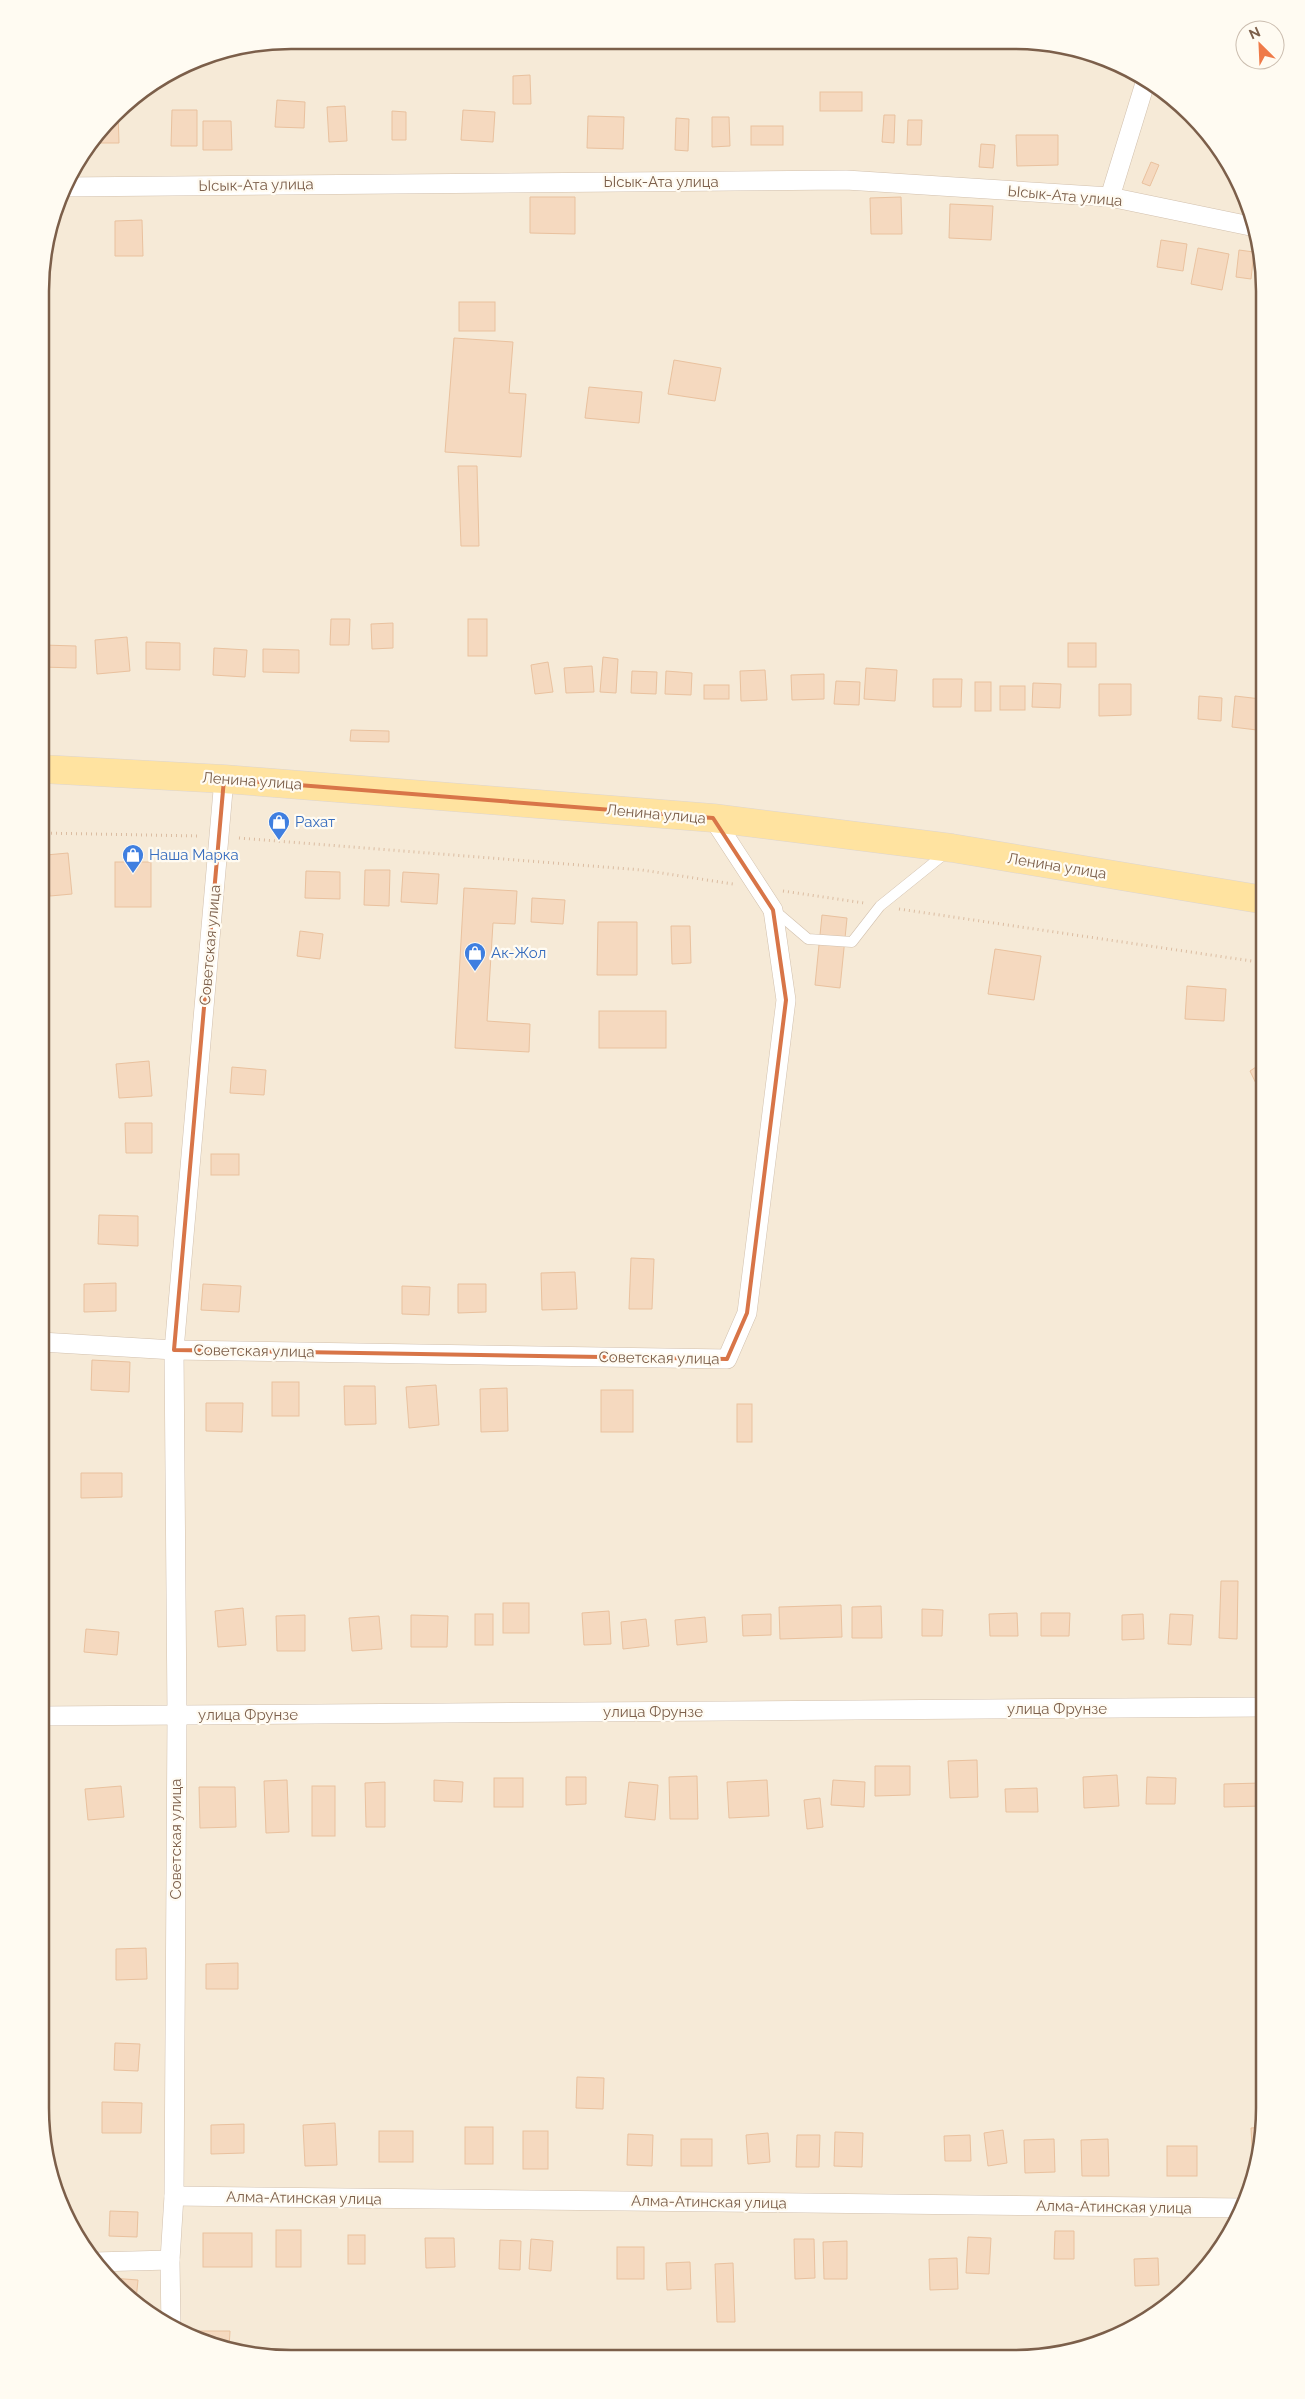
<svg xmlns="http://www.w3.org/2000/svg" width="1305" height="2399" viewBox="0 0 1305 2399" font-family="Raleway,sans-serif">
	<rect width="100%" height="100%" fill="#fef8ea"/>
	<polygon fill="#f6ead7" points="290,40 1063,45 1125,66 1180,102 1223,151 1252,210 1265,290 1264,2125 1246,2204 1213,2261 1154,2317 1095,2346 1015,2359 257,2357 180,2333 125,2297 82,2248 53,2189 40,2109 42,258 66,179 125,102 195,59"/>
	<g fill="#f5d9bf" stroke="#e9c19e">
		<polygon points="530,75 531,104 513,104 513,76"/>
		<rect x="820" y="92" width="42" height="19"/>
		<polygon points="277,100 305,102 304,128 275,127"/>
		<polygon points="345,106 347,141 329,142 327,107"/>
		<polygon points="172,110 197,110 197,146 171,146"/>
		<polygon points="463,110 495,112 493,142 461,140"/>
		<polygon points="118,111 119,143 98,143 98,138"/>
		<polygon points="392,111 406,112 406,140 392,140"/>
		<polygon points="884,115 895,115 894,143 882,142"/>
		<polygon points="588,116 624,117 623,149 587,148"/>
		<polygon points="712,117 729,117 730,146 712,147"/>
		<polygon points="676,118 689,119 688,151 675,150"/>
		<polygon points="908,120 922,120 921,145 907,145"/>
		<polygon points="203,121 231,121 232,150 203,150"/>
		<rect x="751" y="126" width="32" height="19"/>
		<polygon points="1016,135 1058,135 1058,165 1017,166"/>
		<polygon points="981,144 995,145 993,168 979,167"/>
		<polygon points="1151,162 1159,165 1150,186 1142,183"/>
		<polygon points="530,197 575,197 575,234 530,233"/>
		<polygon points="901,197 902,234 871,234 870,198"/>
		<polygon points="950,204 993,206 991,240 949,238"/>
		<polygon points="142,220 143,256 115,256 115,221"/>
		<polygon points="1161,240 1187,244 1183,271 1157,267"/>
		<polygon points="1198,248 1229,254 1222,290 1191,284"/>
		<polygon points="1239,250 1254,252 1251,279 1236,277"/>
		<rect x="459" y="302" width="36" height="29"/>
		<polygon points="454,338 513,342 509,393 526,394 521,457 445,452"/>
		<polygon points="674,360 721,368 715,401 668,394"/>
		<polygon points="589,387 642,392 639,423 585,418"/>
		<polygon points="458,466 477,466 479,546 461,546"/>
		<polygon points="331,619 350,619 349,645 330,645"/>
		<rect x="468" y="619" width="19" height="37"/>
		<polygon points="393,623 393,648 372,649 371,624"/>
		<polygon points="127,637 130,671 97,674 95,640"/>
		<polygon points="146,642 180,643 180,670 146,669"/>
		<rect x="1068" y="643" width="28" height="24"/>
		<polygon points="43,645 76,646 76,668 42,667"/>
		<polygon points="214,648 247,650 245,677 213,675"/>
		<polygon points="263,649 299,650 299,673 263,672"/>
		<polygon points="603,657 618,659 616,693 600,692"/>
		<polygon points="548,662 553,692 535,694 531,665"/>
		<polygon points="592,666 594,692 566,693 564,668"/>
		<polygon points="866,668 897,670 895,701 864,699"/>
		<polygon points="765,670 767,700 741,701 740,671"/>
		<polygon points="632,671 657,672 656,694 631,693"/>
		<polygon points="666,671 692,673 691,695 665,694"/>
		<polygon points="824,674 824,699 792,700 791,675"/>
		<polygon points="933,679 962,679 961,707 933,707"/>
		<polygon points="836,681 860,682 859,705 834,704"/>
		<rect x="975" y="682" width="16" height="29"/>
		<polygon points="1033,683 1061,684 1060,708 1032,707"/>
		<polygon points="1099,684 1131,684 1131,715 1099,716"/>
		<rect x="704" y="685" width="25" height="14"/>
		<rect x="1000" y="686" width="25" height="24"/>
		<polygon points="1199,696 1222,698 1221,721 1198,719"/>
		<polygon points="1235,696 1261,699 1257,730 1232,727"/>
		<polygon points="351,730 389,731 389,742 350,741"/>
		<polygon points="68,853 72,894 50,896 46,855"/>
		<rect x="115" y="862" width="36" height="45"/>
		<polygon points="365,870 390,870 389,906 364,905"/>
		<polygon points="306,871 340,872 340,899 305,898"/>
		<polygon points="403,872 439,874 437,904 401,902"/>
		<polygon points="464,888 517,891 515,924 493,923 487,1021 530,1024 529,1052 455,1048"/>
		<polygon points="532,898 565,900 563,924 531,922"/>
		<polygon points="822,915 847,918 840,988 815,985"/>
		<polygon points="598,922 637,922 637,975 597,975"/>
		<polygon points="671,926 690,926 691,963 672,964"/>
		<polygon points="300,931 323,934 320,959 297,956"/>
		<polygon points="995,949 1041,956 1034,1000 988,994"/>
		<polygon points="1187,986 1226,989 1224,1021 1185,1019"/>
		<rect x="599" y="1011" width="67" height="37"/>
		<polygon points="149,1061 152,1096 119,1098 116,1064"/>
		<polygon points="1265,1061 1265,1102 1250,1071"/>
		<polygon points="232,1067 266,1070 264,1095 230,1093"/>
		<polygon points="125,1123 152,1123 152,1153 126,1153"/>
		<rect x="211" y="1154" width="28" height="21"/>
		<polygon points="99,1215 138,1216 138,1246 98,1244"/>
		<polygon points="631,1258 654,1259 652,1309 629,1309"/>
		<polygon points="575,1272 577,1309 542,1310 541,1273"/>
		<polygon points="116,1283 116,1311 84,1312 84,1284"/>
		<polygon points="203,1284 241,1286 239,1312 201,1310"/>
		<polygon points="458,1284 486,1284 486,1312 458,1313"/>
		<polygon points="402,1286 430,1287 429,1315 402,1314"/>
		<polygon points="92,1360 130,1362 129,1392 91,1390"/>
		<rect x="272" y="1382" width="27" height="34"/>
		<polygon points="436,1385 439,1425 409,1428 406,1387"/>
		<polygon points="344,1386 375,1386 376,1424 345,1425"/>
		<polygon points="507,1388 508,1431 481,1432 480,1389"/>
		<rect x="601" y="1390" width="32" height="42"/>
		<polygon points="206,1403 243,1403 242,1432 206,1431"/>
		<rect x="737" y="1404" width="15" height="38"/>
		<polygon points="81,1473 122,1473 122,1497 81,1498"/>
		<polygon points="1221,1581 1238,1581 1237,1639 1219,1638"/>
		<rect x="503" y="1603" width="26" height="30"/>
		<polygon points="841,1605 842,1637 780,1639 779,1607"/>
		<polygon points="881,1606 882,1638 852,1638 852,1607"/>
		<polygon points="243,1608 246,1645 218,1647 215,1611"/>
		<polygon points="922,1609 943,1610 942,1636 922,1636"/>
		<polygon points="609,1611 611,1644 584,1645 582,1613"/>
		<polygon points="1017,1613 1018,1636 990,1636 989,1614"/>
		<polygon points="1041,1613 1070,1613 1069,1636 1041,1636"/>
		<rect x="475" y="1614" width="18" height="31"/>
		<polygon points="771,1614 771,1635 743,1636 742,1615"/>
		<polygon points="1143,1614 1144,1639 1122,1640 1122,1615"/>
		<polygon points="1170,1614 1193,1615 1191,1645 1168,1644"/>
		<polygon points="305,1615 305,1651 277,1651 276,1616"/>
		<polygon points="411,1615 448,1616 447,1647 411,1647"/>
		<polygon points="379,1616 382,1649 352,1651 349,1618"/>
		<polygon points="705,1617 707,1642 677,1645 675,1620"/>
		<polygon points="41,1619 45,1619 47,1652 41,1652"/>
		<polygon points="646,1619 649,1646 623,1649 621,1622"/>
		<polygon points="86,1629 119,1632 117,1655 84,1652"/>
		<polygon points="977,1760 978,1797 950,1798 948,1761"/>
		<polygon points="875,1766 910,1766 910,1795 875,1796"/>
		<polygon points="1117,1775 1119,1806 1084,1808 1083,1777"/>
		<polygon points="697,1776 698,1819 670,1819 669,1777"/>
		<polygon points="566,1777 586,1777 586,1804 566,1805"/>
		<polygon points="1147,1777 1176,1778 1175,1804 1146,1804"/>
		<rect x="494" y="1778" width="29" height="29"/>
		<polygon points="287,1780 289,1832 266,1833 264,1781"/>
		<polygon points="434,1780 463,1782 462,1802 434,1801"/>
		<polygon points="767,1780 769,1816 729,1818 727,1782"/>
		<polygon points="833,1780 865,1782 864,1807 831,1805"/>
		<polygon points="385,1782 385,1827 366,1827 365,1783"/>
		<polygon points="629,1782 658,1785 655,1820 625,1817"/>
		<polygon points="1261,1783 1261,1806 1224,1807 1224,1784"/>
		<polygon points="121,1786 124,1817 88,1820 85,1789"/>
		<rect x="312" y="1786" width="23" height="50"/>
		<polygon points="40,1787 49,1787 48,1820 40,1820"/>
		<polygon points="199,1787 235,1787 236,1827 200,1828"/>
		<polygon points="1037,1788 1038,1812 1006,1812 1005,1789"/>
		<polygon points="820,1798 823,1827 807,1829 804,1800"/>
		<polygon points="146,1948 147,1979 116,1980 116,1949"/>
		<polygon points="238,1963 238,1989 206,1989 206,1964"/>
		<polygon points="115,2043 140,2044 138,2071 114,2070"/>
		<polygon points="577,2077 604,2078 603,2109 576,2108"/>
		<polygon points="102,2102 142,2103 141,2133 102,2133"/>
		<polygon points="335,2123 337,2165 305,2166 303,2125"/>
		<polygon points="244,2124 244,2153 211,2154 211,2125"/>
		<rect x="465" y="2127" width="28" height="37"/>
		<polygon points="1264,2127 1255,2167 1253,2167 1251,2128"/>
		<polygon points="1003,2130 1007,2163 988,2166 984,2133"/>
		<rect x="379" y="2131" width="34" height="31"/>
		<rect x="523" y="2131" width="25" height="38"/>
		<polygon points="835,2132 863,2133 862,2167 834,2166"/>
		<polygon points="768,2133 770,2162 748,2164 746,2135"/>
		<polygon points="628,2134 653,2135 652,2166 627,2165"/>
		<polygon points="797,2135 820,2135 819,2167 796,2167"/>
		<polygon points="970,2135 971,2161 945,2161 944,2136"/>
		<rect x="681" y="2139" width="31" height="27"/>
		<polygon points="1054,2139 1055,2172 1025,2173 1024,2140"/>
		<polygon points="1108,2139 1109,2176 1082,2176 1081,2140"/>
		<rect x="1167" y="2146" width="30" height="30"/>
		<polygon points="110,2211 138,2212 137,2237 109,2236"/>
		<rect x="276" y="2230" width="25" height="37"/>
		<polygon points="1055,2231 1074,2231 1074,2259 1054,2259"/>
		<rect x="203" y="2233" width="49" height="34"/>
		<rect x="348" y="2235" width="17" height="29"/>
		<polygon points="968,2237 991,2238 989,2274 966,2273"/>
		<polygon points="425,2238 454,2238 455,2267 426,2268"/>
		<polygon points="531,2239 553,2241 551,2271 529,2269"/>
		<polygon points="794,2239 814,2239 815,2278 795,2279"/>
		<polygon points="500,2240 521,2241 520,2270 499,2269"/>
		<polygon points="847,2241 847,2279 824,2279 823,2242"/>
		<rect x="617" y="2247" width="27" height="32"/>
		<polygon points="957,2258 958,2289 930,2290 929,2259"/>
		<polygon points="1158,2258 1159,2285 1135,2286 1134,2259"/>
		<polygon points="690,2262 691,2289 667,2290 666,2263"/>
		<polygon points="733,2263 735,2322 717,2322 715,2264"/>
		<polygon points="111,2278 138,2280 136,2300 125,2297"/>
		<polygon points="196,2331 230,2331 229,2348 196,2338"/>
	</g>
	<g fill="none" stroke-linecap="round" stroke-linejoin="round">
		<g stroke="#d2c0ad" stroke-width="11">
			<polyline id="service" points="774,910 808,939 852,942 880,906 947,852"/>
		</g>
		<g stroke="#d2c0ad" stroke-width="20">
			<g id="minor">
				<polyline points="63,187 846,180 1110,197 1255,227"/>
				<polyline points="1110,197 1146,80"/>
				<polyline points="41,1342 174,1350 727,1359 747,1313 786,1000 773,910 713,818"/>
				<polyline points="40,1716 1265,1707"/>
				<polyline points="174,2196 1244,2208"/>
				<polyline points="94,2262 170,2260"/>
				<polyline points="171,2328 170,2260 174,2196 177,1715 174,1350 224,779"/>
			</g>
		</g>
		<g stroke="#ddd5d0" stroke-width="29">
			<polyline id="primary" points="42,769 224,779 713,818 952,848 1265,900"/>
		</g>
		<g stroke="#dbbca1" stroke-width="3" stroke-dasharray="1 4" stroke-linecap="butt">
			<polyline points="41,833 200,836"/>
			<polyline points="239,838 642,870 733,884"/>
			<polyline points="783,891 864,903"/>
			<polyline points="899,909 1265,963"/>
		</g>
		<use href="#service" stroke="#fff" stroke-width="10"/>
		<use href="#minor" stroke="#fff" stroke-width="19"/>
		<use href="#primary" stroke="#ffe3a0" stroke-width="28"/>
	</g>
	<path fill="none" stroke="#d87548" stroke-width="4" stroke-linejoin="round" d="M224,779L713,818L773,910L786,1000L747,1313L727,1359L174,1350Z"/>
	<defs>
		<g id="shop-pin" transform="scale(1.125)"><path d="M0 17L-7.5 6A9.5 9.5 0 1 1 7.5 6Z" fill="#3f7fe0" stroke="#fffbf2"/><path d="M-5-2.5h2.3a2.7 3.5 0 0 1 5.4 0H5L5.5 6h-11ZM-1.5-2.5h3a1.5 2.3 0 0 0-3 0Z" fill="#fff"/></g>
	</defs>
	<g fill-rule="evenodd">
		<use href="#shop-pin" x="279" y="822"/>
		<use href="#shop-pin" x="133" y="855"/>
		<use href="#shop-pin" x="475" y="953"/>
	</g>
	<g text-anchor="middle" stroke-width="4.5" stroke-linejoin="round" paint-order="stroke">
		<g font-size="15" fill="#7c5f4a" stroke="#fffbf2">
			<text x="661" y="187">Ысык-Ата улица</text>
			<text transform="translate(256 185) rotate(-1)" y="5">Ысык-Ата улица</text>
			<text transform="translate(1065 196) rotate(5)" y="5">Ысык-Ата улица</text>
			<text transform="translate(252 781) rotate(4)" y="5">Ленина улица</text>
			<text transform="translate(656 814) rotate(5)" y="5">Ленина улица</text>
			<text transform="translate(1057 866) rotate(9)" y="5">Ленина улица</text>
			<text transform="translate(210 945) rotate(-85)" y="5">Советская улица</text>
			<text transform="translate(254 1351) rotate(1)" y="5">Советская улица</text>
			<text transform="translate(659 1358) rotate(1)" y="5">Советская улица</text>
			<text x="1057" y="1714">улица Фрунзе</text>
			<text x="653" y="1717">улица Фрунзе</text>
			<text x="248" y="1720">улица Фрунзе</text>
			<text transform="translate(176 1839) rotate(-90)" y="5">Советская улица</text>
			<text transform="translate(304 2198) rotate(1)" y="5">Алма-Атинская улица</text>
			<text transform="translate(709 2202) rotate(1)" y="5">Алма-Атинская улица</text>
			<text transform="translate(1114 2207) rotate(1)" y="5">Алма-Атинская улица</text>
		</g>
		<g font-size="15" fill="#366cbe" stroke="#fffbf2" text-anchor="start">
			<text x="295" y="827">Рахат</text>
			<text x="149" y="860">Наша Марка</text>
			<text x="491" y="958">Ак-Жол</text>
		</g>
	</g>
	<path d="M0 0H1305V2399H0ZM291 49H1014A242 242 0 0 1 1256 291V2108A242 242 0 0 1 1014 2350H291A242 242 0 0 1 49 2108V291A242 242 0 0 1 291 49Z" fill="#fffbf2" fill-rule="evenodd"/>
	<path fill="none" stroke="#7c5f4a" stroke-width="2.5" d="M291 49H1014A242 242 0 0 1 1256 291V2108A242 242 0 0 1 1014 2350H291A242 242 0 0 1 49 2108V291A242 242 0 0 1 291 49Z"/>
	<g transform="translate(1260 45) rotate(336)"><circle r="24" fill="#fffbf2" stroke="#cbbdaf"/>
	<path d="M0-4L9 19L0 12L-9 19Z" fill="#ef7a48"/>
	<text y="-8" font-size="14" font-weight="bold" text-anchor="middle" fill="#7c5f4a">N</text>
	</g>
</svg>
